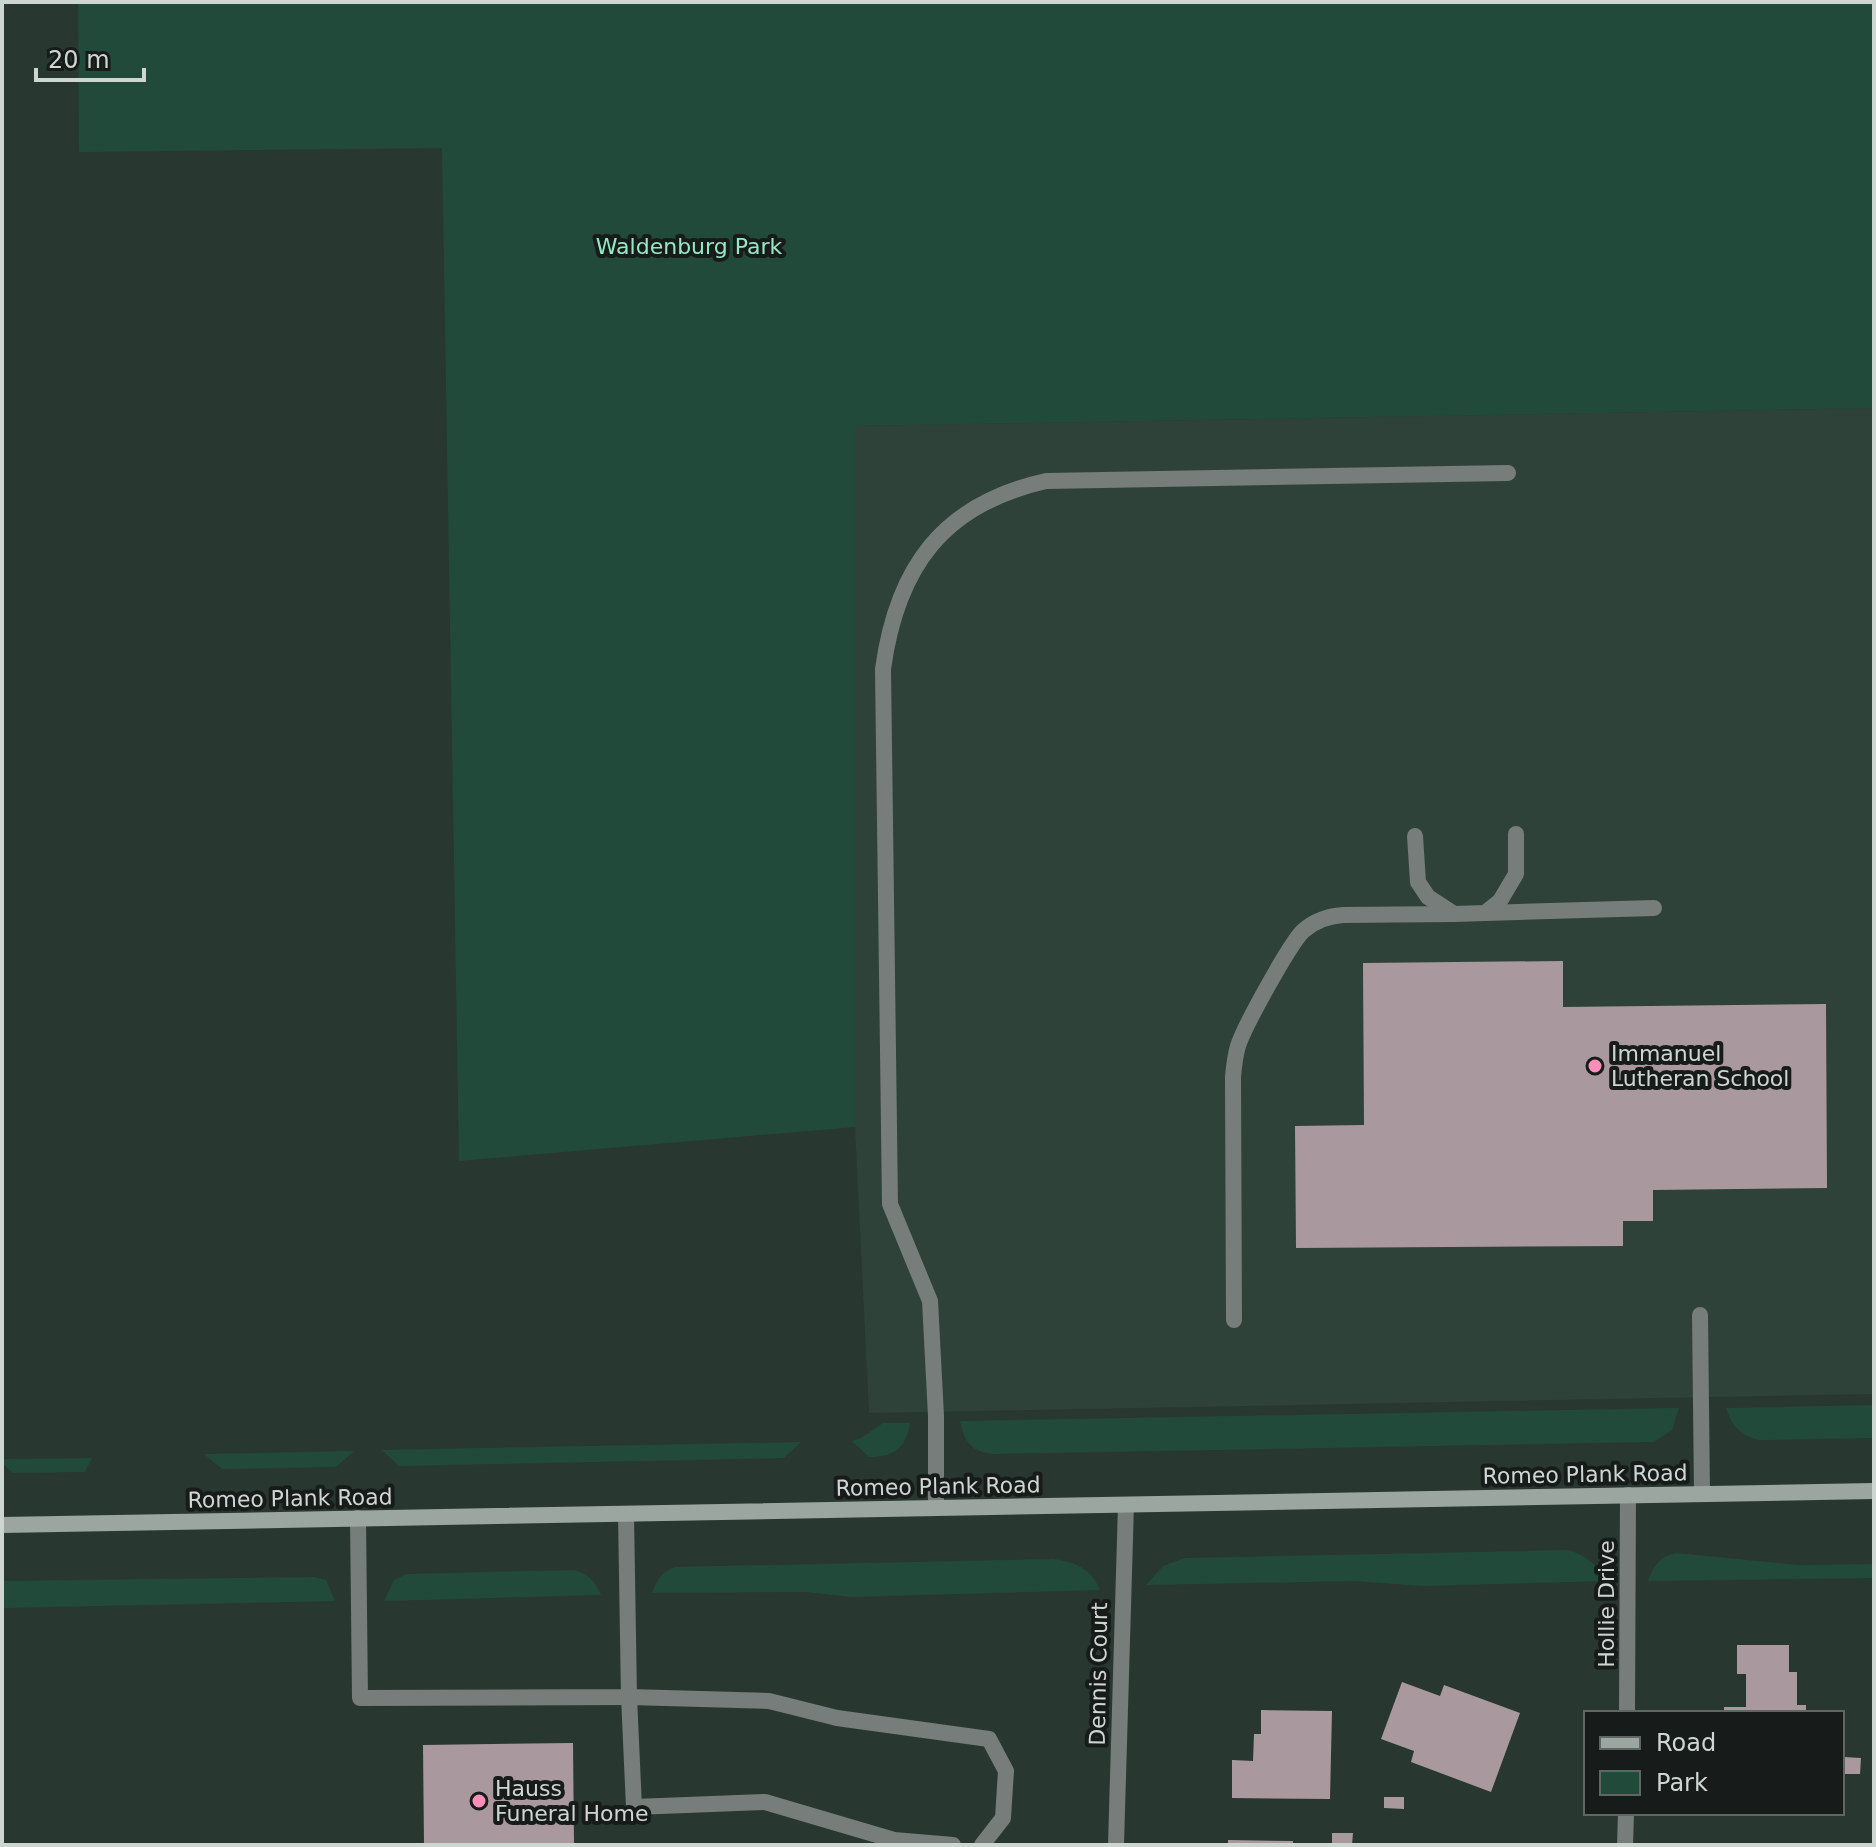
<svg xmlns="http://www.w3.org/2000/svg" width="1876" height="1847" viewBox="0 0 1876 1847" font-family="'DejaVu Sans',sans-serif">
	<rect width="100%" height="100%" fill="#293731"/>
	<polygon fill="#2e4239" points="1874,408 1874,1394 869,1413 855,1127 855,426"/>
	<g fill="#224a3b">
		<polygon points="78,2 1874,2 1874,408 855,426 855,1127 459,1161 442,148 79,152"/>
		<path d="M1874,1405V1438L1759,1440C1740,1435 1732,1426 1726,1408Z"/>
		<path d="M1679,1408L1672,1430L1654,1442L993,1454C971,1452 964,1441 960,1421Z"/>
		<path d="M883,1423H910C906,1448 894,1457 869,1457L852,1441L861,1438Z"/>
		<polygon points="801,1442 784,1458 399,1466 382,1450"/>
		<polygon points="354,1451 336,1467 222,1469 204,1454"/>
		<polygon points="92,1458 85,1472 13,1473 2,1463 2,1459"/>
		<path d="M1568,1550C1586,1555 1597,1565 1607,1581L1422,1586L1355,1581L1146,1585L1163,1566L1185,1558Z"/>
		<path d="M1676,1553L1797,1565L1874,1564V1578L1648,1581C1653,1567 1660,1556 1676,1553Z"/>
		<path d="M1053,1559C1075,1562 1091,1568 1100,1590L851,1597L806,1592L652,1593C657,1580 661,1572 675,1567Z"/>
		<path d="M575,1570C589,1575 595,1581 601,1595L384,1601L394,1580L406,1574Z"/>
		<polygon points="315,1577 326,1580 335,1601 2,1608 2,1581"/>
	</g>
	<g fill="#a9999e">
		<polygon points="1563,961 1563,1007 1826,1004 1827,1188 1653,1190 1653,1221 1623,1221 1623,1246 1296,1248 1295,1126 1364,1125 1363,963"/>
		<polygon points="1737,1645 1789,1645 1789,1672 1797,1672 1797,1705 1806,1705 1806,1713 1724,1713 1724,1707 1746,1707 1746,1674 1737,1674"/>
		<polygon points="1402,1682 1440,1696 1444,1685 1520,1713 1491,1792 1411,1762 1414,1751 1381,1739"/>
		<polygon points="1261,1710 1332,1711 1330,1799 1232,1798 1232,1760 1253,1761 1254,1734 1261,1734"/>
		<polygon points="573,1743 574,1845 424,1845 423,1745"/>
		<polygon points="1844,1757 1861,1758 1860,1774 1844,1774"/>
		<polygon points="1384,1797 1404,1797 1404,1809 1384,1808"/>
		<polygon points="1332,1833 1353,1833 1352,1845 1332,1845"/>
		<polygon points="1228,1840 1293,1841 1293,1845 1228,1845"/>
	</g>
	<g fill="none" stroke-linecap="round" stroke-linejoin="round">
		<g stroke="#767d7a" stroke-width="16">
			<polyline points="1415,836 1418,882 1428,897 1454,914 1485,913 1500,901 1516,874 1516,834"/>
			<polyline points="1485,913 1654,908"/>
			<polyline points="1700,1315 1702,1494"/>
			<path d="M1234,1320L1233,1077C1234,1066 1235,1056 1238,1046C1244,1027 1289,945 1303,931C1314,921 1329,916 1343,915L1454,914"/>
			<path d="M936,1507V1416L930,1301L890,1204L883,669C897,567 943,504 1046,481L1508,473"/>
			<polyline points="358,1518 360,1698 629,1697 626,1515"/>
			<polyline points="953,1845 894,1840 765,1802 634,1807 629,1697 769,1701 837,1718 989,1739 1006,1771 1003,1818 982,1845"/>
		</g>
		<g stroke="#767d7a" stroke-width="16">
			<polyline points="1627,1713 1628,1495"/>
			<polyline points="1116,1845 1126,1505"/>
			<polyline points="1625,1845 1626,1813"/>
		</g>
		<polyline stroke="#9ca6a1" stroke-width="16" points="2,1525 1874,1491"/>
	</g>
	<g fill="#ff8eba" stroke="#171c1a" stroke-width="3">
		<circle cx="1595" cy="1066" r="8"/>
		<circle cx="479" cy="1801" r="8"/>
	</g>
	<g text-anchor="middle" stroke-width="8" stroke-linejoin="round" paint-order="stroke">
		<g font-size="22" fill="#96e8c5" stroke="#171c1a">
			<text x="689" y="254">Waldenburg Park</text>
		</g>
		<g font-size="22" fill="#ced6d2" stroke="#171c1a" text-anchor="start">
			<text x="1611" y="1061">Immanuel<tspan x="1611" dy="25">Lutheran School</tspan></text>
			<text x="495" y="1796">Hauss<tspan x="495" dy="25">Funeral Home</tspan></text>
		</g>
		<g font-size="22" fill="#ced6d2" stroke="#171c1a">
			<text transform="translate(1585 1474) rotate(-1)" y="8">Romeo Plank Road</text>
			<text transform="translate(938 1486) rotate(-1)" y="8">Romeo Plank Road</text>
			<text transform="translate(290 1498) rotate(-1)" y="8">Romeo Plank Road</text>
			<text transform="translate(1606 1604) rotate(-90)" y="8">Hollie Drive</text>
			<text transform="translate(1098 1674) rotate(-89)" y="8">Dennis Court</text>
		</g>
	</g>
	<rect width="1876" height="1847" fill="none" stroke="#ced6d2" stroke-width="8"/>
	<rect x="1584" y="1711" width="260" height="104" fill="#171c1a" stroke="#606664" stroke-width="2"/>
	<rect x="1600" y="1737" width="40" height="12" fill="#9ca6a1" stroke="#606664" stroke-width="2"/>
	<text x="1656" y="1751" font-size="24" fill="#ced6d2">Road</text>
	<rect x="1600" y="1771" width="40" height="24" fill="#224a3b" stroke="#606664" stroke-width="2"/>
	<text x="1656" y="1791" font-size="24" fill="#ced6d2">Park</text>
	<path d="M36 68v12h108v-12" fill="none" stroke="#ced6d2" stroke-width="4"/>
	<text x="48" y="68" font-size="24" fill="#ced6d2" stroke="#171c1a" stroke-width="6" paint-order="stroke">20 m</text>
</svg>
